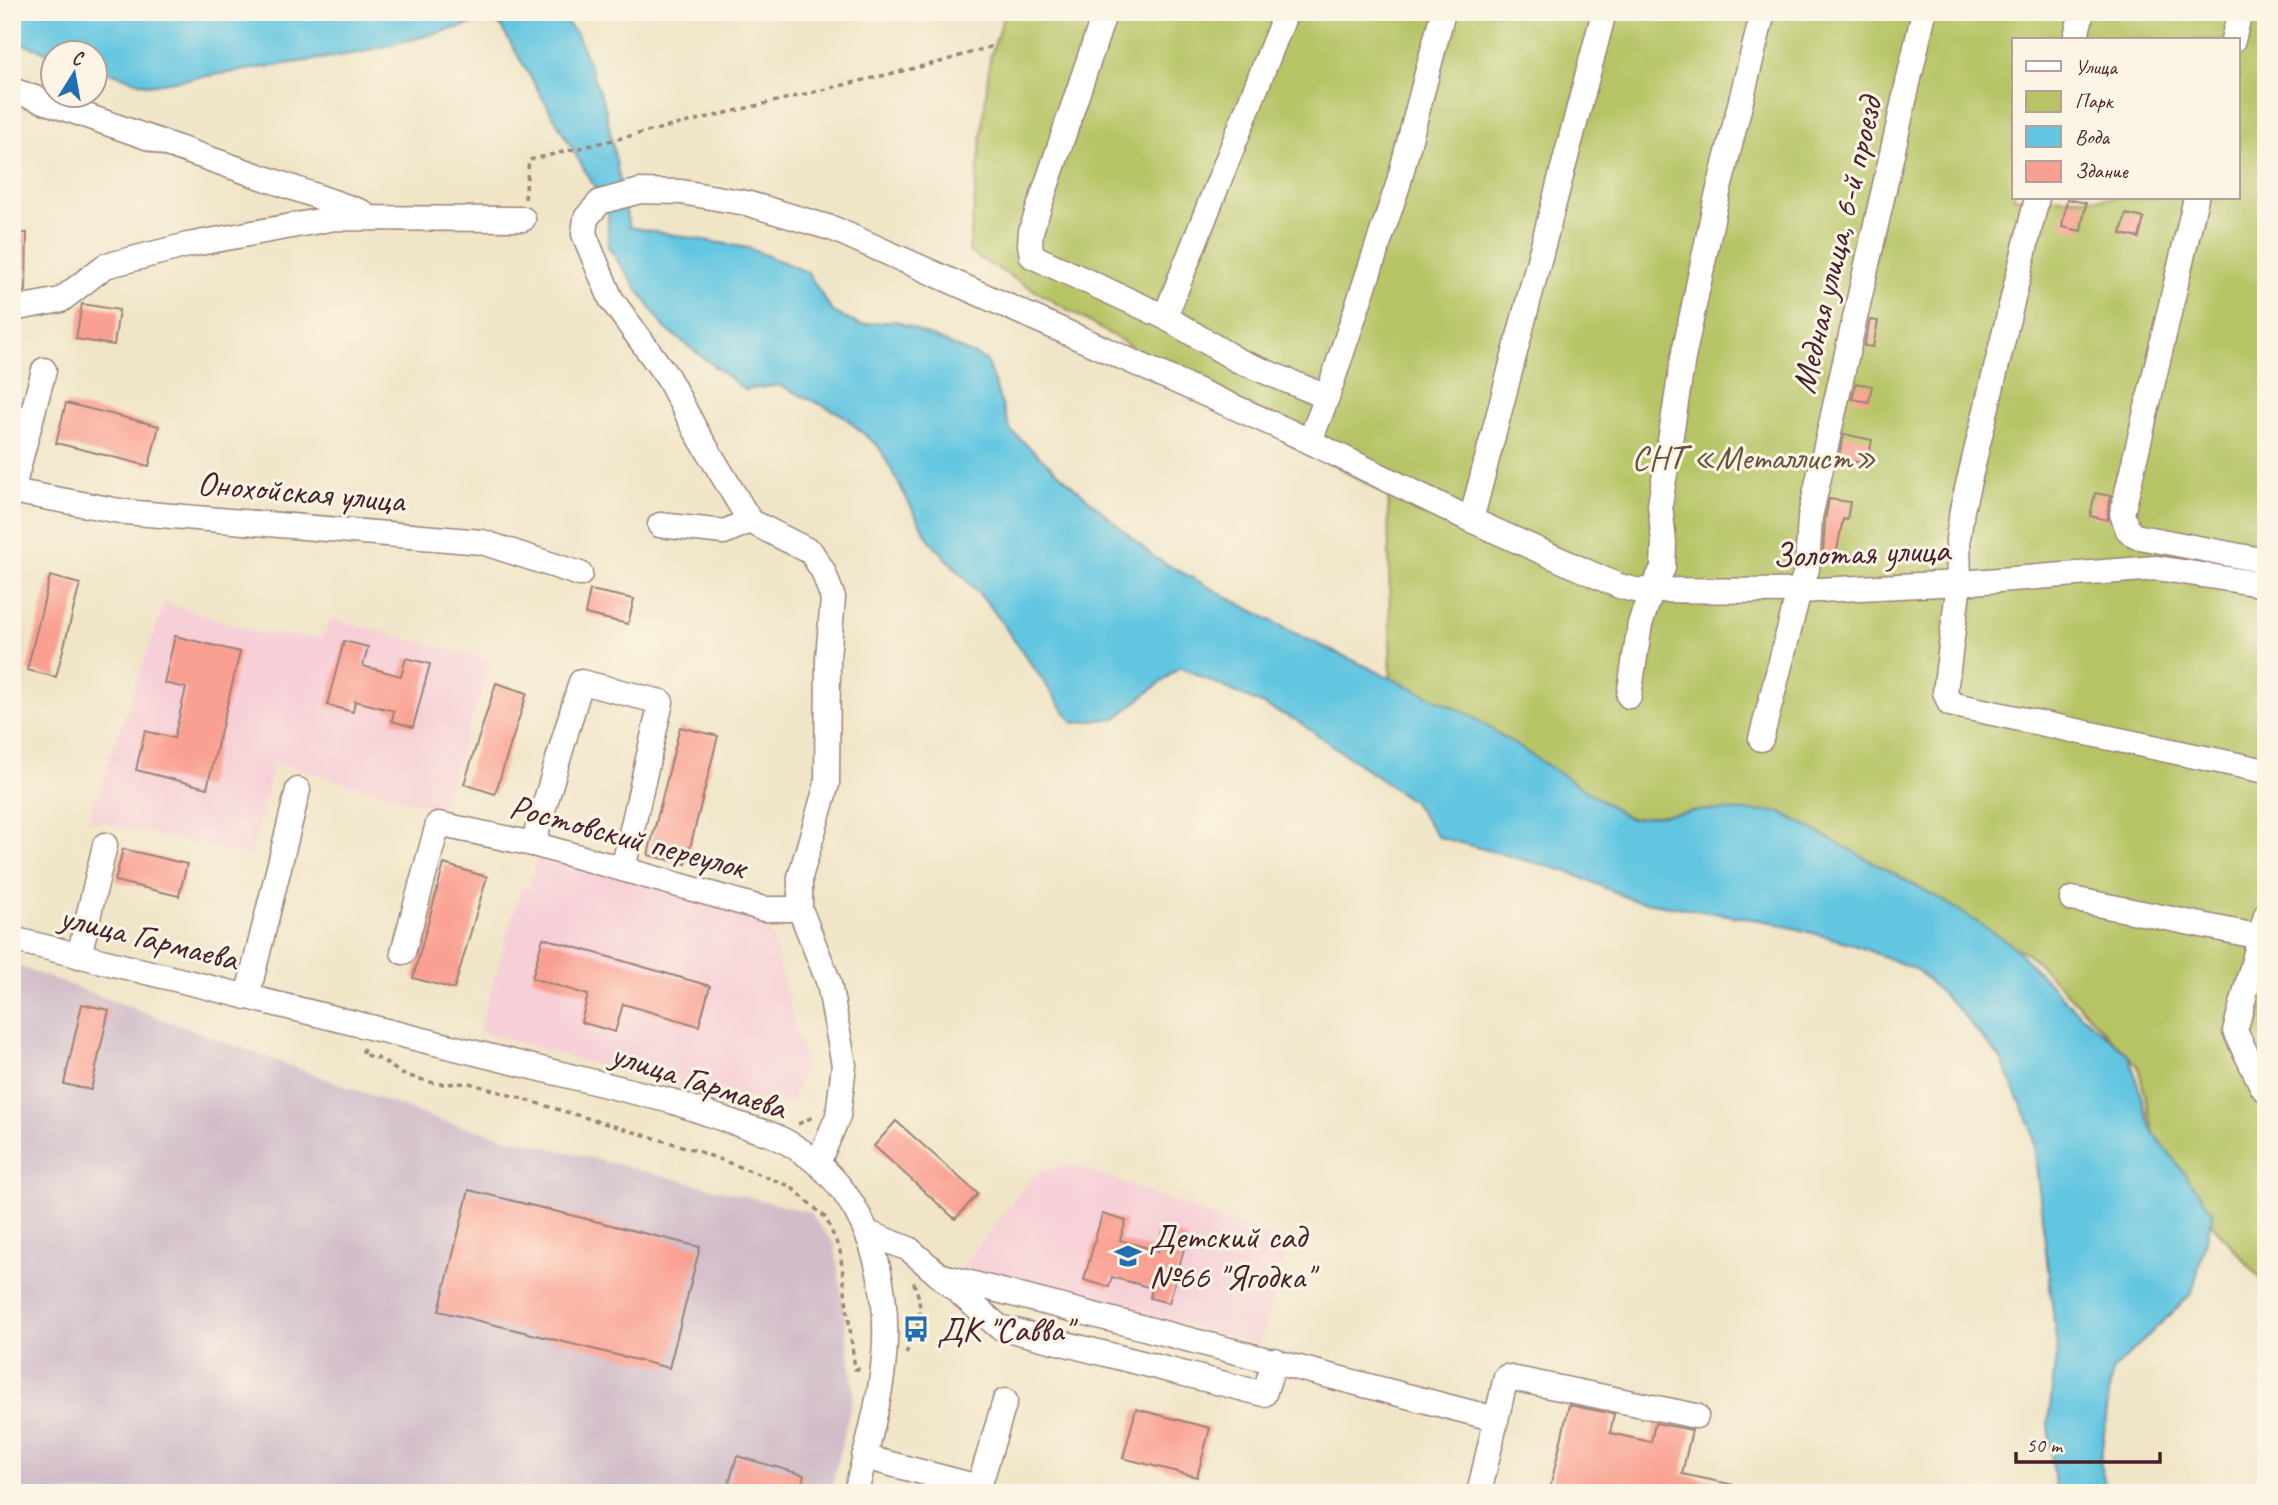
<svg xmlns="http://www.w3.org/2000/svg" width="2278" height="1505" viewBox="0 0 2278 1505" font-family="Caveat,sans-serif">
	<rect width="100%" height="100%" fill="#fcf5e5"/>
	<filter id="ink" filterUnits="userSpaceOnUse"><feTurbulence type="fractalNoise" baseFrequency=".0143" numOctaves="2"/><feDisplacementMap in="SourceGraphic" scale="14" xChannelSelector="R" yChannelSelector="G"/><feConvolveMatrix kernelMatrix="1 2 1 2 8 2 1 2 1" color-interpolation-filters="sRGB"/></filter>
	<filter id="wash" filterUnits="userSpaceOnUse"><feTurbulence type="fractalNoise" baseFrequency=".00686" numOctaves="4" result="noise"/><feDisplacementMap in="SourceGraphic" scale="28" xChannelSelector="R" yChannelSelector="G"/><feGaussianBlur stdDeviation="1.57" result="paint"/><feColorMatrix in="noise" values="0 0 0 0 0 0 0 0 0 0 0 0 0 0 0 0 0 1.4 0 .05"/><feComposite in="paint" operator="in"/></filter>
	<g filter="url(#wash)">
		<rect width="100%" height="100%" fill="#f0e5c7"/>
		<g fill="#f6cfd7">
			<polygon points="165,602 255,632 321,638 332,619 492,661 440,810 274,762 252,856 88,820"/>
			<polygon points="539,853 768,920 805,1064 792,1104 685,1090 479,1031 521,887 528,889"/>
			<polygon points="1074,1165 1288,1244 1261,1345 961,1267 1038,1171"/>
		</g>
		<polygon fill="#d1bdc9" points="12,964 441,1121 809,1212 835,1245 854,1392 830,1493 12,1493"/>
		<path fill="#b7c466" stroke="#807248" stroke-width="2" fill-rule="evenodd" d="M1005,12H2266V1285L2162,1167L2138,1066L2029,954L1765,824L1659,829L1570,794L1391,686L1388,496L969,252L990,58ZM2014,40H2238V198H2014Z"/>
		<polygon fill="#63c6e1" stroke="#567286" stroke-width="2" points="12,12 557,12 577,34 605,107 629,227 748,248 807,272 833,312 860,325 896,321 986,360 1011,431 1155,558 1292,632 1468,714 1630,819 1706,810 1781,812 1946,902 2011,944 2072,1007 2129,1055 2151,1129 2213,1212 2192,1293 2112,1371 2100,1464 2108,1493 2056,1493 2048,1425 2057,1348 2032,1128 2001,1059 1957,1008 1917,970 1850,943 1771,922 1633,900 1566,871 1438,837 1412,801 1296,720 1180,667 1116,718 1073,723 990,606 928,538 879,447 841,414 779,385 745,390 665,328 608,247 608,210 496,18 358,53 148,85 95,67 94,52 52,54 12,40"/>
		<g id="blocks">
			<g fill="#f9a092">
				<polygon points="2067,199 2086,203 2081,231 2062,227"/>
				<polygon points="2126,214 2144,218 2139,238 2121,234"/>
				<polygon points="12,233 27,233 26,291 12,294"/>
				<polygon points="82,304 119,310 114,345 76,339"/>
				<polygon points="1870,320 1878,321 1873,347 1864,346"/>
				<polygon points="1856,383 1872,386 1869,402 1852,399"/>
				<polygon points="66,403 159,426 149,466 56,443"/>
				<polygon points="1844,434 1872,440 1867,464 1838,459"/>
				<polygon points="2095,493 2111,496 2108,511 2108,520 2090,516"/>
				<polygon points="1829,499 1850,502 1847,520 1843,519 1836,555 1823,553 1825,519"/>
				<polygon points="50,576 80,584 56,677 27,670"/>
				<polygon points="590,590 634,599 628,624 585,614"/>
				<polygon points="175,636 240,652 207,788 136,770 145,731 174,738 186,688 164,683"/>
				<polygon points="344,641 368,647 363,666 401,676 406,658 430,664 413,727 392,721 394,711 355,701 353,712 327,705"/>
				<polygon points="496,683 527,693 495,794 464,784"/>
				<polygon points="680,727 718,736 686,864 648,855"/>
				<polygon points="123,849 187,864 179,896 115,881"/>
				<polygon points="444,864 487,877 454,989 413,978"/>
				<polygon points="543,938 710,986 699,1026 623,1004 615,1032 581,1022 588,995 532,978"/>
				<polygon points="82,1004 109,1010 91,1090 64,1084"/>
				<polygon points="896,1121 978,1194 955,1219 874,1146"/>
				<polygon points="469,1190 700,1247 669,1368 439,1311"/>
				<polygon points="1102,1214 1126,1221 1120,1240 1158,1251 1163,1231 1187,1238 1169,1303 1150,1298 1152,1288 1112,1277 1109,1287 1084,1280"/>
				<polygon points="1569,1405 1614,1414 1610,1433 1651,1442 1655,1423 1692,1430 1682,1474 1739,1486 1739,1493 1549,1493"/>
				<polygon points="1136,1409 1210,1428 1197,1477 1123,1458"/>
				<polygon points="737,1456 804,1475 799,1493 726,1493"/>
			</g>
		</g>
	</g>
	<g filter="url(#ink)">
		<use href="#blocks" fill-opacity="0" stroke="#9d8279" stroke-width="2"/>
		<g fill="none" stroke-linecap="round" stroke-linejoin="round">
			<g stroke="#9d8279" stroke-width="27">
				<g id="minor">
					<polyline points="1105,12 1031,231 1030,244 1032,256 1165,317 1237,360 1327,397"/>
					<polyline points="2075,40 2082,12"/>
					<polyline points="2233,40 2240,12"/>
					<polyline points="12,90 362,212"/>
					<polyline points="2037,198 1962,510 1958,539 1959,583 1945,692 1950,704 2266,771"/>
					<polyline points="2196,198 2122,514 2128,530 2135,536 2266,561"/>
					<polyline points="12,309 61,300 105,266 188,245 335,218 523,219"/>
					<polyline points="1165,317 1286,12"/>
					<polyline points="1310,441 1327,397 1398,185 1443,12"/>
					<polyline points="12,491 125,512 482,542 580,574"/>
					<polyline points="12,491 44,370"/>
					<polyline points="1471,520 1604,12"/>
					<polyline points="660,525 724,532 750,521"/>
					<polyline points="1629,696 1640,624 1651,592 1663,568 1664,543 1660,505 1683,358 1715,205 1763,12"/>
					<polyline points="1761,739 1799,591 1807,569 1810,517 1924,12"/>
					<polyline points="533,844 581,682 661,702 623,869"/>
					<polyline points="2072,899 2266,938"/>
					<polyline points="2266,915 2235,1031 2263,1088 2266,1089"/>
					<path d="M12,939L671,1101C694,1109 718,1117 741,1125C753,1129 766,1132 777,1137C873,1184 897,1290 880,1389C874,1424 864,1458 856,1493"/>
					<polyline points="403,952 438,824 533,844 764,909 800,909"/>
					<polyline points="79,956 105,845"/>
					<polyline points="247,997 298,790"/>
					<polyline points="818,1163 838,1116 844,1065 829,983 800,909 800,877 827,784 828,658 833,598 823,571 811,552 750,521 696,431 668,378 611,299 584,234 586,218 600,202 640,191 681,192 746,203 834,229 1286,430 1471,520 1619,586 1635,590 1799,591 1959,583 2157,568 2266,585"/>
					<polyline points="868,1233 909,1249 999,1327 1264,1394 1275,1360"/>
					<polyline points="939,1275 1496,1419"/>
					<polyline points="864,1457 979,1487 1005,1401"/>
					<polyline points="1479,1493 1506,1377 1696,1416"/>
				</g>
			</g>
			<g stroke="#9d8279" stroke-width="3.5" stroke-dasharray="5 5" stroke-linecap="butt">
				<polyline points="525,199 529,160 940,62 993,46"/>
				<polyline points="364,1048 362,1054 380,1059 402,1074 437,1084 469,1083 695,1150 790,1186 826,1218 840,1251 855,1369 863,1369"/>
				<polyline points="798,1124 813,1117"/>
				<path d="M906,1354C918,1325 926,1311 913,1281"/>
			</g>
			<use href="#minor" stroke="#fff" stroke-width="24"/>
		</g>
	</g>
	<defs>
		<g id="school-bare" transform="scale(2.1)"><path d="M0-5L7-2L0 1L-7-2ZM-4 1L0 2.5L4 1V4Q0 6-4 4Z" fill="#1f6fb2" stroke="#fcf5e5" stroke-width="2.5" paint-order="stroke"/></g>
		<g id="bus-bare" transform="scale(2.1)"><path d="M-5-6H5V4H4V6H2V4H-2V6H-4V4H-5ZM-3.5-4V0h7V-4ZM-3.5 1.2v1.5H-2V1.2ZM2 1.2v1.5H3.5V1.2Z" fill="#1f6fb2" stroke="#fcf5e5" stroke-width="2.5" paint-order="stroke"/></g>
	</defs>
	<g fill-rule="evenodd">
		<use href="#school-bare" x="1128" y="1256"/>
		<use href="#bus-bare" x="916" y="1329"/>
	</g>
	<g text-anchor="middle" stroke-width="6" stroke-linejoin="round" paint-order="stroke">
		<g font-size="35" fill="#4a1f2b" stroke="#fcf5e5">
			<text transform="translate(1836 245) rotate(-77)" y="12">Медная улица, 6-й проезд</text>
			<text transform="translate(301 491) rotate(5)" y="12">Онохойская улица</text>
			<text transform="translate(1861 552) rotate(-2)" y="12">Золотая улица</text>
			<text transform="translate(628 836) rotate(15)" y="12">Ростовский переулок</text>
			<text transform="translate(149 937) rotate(14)" y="12">улица Гармаева</text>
			<text transform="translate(699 1080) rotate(18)" y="12">улица Гармаева</text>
		</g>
		<g font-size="35" fill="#6b513d" stroke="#fcf5e5">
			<text x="1754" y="469">СНТ «Металлист»</text>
		</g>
		<g font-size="35" fill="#4a1f2b" stroke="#fcf5e5" text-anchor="start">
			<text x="1149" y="1248">Детский сад<tspan x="1149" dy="40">№66 "Ягодка"</tspan></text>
			<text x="937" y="1341">ДК "Савва"</text>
		</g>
	</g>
	<rect width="2278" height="1505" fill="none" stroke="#fcf5e5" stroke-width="42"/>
	<rect x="2012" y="38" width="228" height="161" fill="#fcf5e5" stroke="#b59f9b" stroke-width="2"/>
	<rect x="2026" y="61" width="35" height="10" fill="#ffffff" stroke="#b59f9b" stroke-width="2"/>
	<text x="2075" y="74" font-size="21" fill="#4a1f2b">Улица</text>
	<rect x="2026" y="91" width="35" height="21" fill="#b7c466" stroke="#b59f9b" stroke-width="2"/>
	<text x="2075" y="108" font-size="21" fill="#4a1f2b">Парк</text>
	<rect x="2026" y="126" width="35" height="21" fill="#63c6e1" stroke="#b59f9b" stroke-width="2"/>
	<text x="2075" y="144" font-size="21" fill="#4a1f2b">Вода</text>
	<rect x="2026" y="161" width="35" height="21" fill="#f9a092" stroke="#b59f9b" stroke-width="2"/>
	<text x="2075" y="178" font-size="21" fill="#4a1f2b">Здание</text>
	<g transform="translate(74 74) rotate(11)"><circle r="33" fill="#fcf5e5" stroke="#b59f9b" stroke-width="2"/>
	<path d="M0-5L12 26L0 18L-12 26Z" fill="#1f6fb2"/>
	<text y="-10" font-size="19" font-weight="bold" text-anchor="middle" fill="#4a1f2b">С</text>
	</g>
	<path d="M2016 1452v10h144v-10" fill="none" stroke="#4a1f2b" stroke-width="3.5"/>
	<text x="2026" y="1452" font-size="21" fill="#4a1f2b" stroke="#fcf5e5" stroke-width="5" paint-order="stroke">50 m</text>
</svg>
